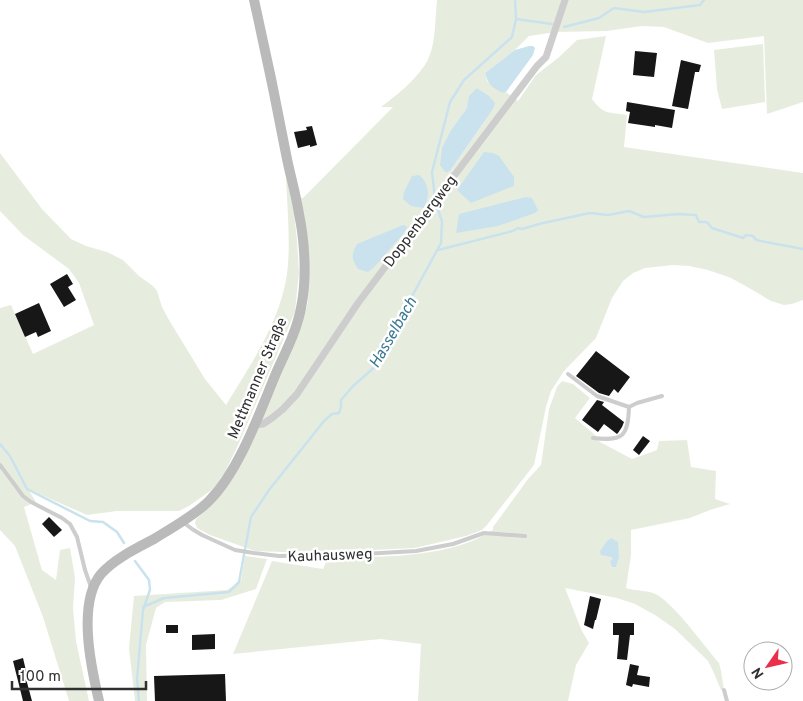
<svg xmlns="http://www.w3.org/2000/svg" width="803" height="701" viewBox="0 0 803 701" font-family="Overpass,sans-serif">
	<rect width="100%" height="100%" fill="#fff"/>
	<g fill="#e7edde" fill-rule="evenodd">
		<path d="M437,0H803V102L767,114L764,36L708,43L664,27L642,26L607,31L556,32L529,36L515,50L485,73L487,81L503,93L506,92L518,101L536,75L558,58L577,40L606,36L592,99C604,115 609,112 627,115L624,147L803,173V300L792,304L784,305L771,301L749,288L731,278L708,270L689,266L673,265L645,268L633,273L623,281L612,298L596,338L564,371L551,391L546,407L534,465L487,525L482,530L466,536L415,548L309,553L255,551L210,535L197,528L195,523L196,519L212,505L224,491L261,420L302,324L308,302L309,267L308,239L301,198H303L393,107H381C396,96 422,75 429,57C436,41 435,17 437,0ZM477,88L488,95L493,109L450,171L446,173L451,130L467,108Z"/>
		<polygon points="763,44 765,102 722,109 717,89 714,50"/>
		<path d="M0,153L42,209L71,239L86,246L107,252L123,260L139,276L153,286L157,291L162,307L169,320L205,379L226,405C251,364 280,322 287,274C291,243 287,206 286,175L294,213L297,240L299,272L295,312L239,443L225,472L213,489L189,506L179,511H117L87,515L28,489L36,502L24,507L42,570L56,580L60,550L70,548L75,578L73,608L76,641L89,701H69L43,617L15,546L0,530V308L11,305L33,354L94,325L79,283L69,269L23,235L0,211Z"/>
		<path d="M562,381L573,384L590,398L575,418L594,434L600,442L632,459L657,450L659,441L687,440L691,467L716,471L715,499L730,504L710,510L690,518L631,530V555L626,588C635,591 644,590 653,593C671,599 705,647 719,663L721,671L724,690H721L713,671L708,661L675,629L655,615L635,604L617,598L565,588L581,629L589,643L576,665L568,701H418L421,644L381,639L233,654L272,561L323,569L328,557C379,557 449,559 493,530V527L528,479L541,465L549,409L557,387Z"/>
		<polygon points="245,556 267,559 256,589 221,600 165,602 156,608 146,645 147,701 135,701 129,648 134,596 227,590 241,581"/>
	</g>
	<g fill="#c9e2ed">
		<path d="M529,46H533L535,48L533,55L506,92L503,93C493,88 488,85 485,73L515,50Z"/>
		<polygon points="477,88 488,95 495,103 493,109 450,171 446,173 440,165 442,148 451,130 467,108 469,96"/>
		<polygon points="484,152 493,153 499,156 514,177 514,186 471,203 457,190"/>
		<path d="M419,175C429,183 431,197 423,208L411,206L403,199L404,192L412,176Z"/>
		<polygon points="526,197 532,198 538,210 535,213 498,226 456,233 459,214"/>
		<path d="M403,225L406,226L407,228C402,237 395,243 389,250C382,258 377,266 368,272L358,269C351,258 351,255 357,244Z"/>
		<polygon points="611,538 618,542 619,557 616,567 612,567 610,561 613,559 611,557 601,555 600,551 607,541"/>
	</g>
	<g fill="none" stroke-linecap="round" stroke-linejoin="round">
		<g stroke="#c9e2ed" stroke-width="2.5">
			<polyline points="516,19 552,24"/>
			<polyline points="564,27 599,18 614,8 644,12 700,5 704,0"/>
			<polyline points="435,198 432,172 450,102 464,80 512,37 516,19 515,0"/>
			<polyline points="438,250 513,231 518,228 522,229 543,223 590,213 608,215 629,211 644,217 678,214 696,215 699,222 707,222 712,228 743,238 746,235 753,236 756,240 803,249"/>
			<polyline points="0,444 10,456 27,489 90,521 103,522 117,532 124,543"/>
			<polyline points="135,561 149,580 150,590 143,610 137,679 139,701"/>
			<polyline points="143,607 164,598 229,592 239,582 251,517 269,490 324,421 332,414 339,413 341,407 341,400 353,386 377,365 404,311 441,243 442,221 436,204"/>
		</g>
	</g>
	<g fill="#171717">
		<polygon points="635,51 657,53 654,77 633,75"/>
		<polygon points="681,60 701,65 699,72 695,72 688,109 672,106"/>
		<polygon points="627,102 675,110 672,128 655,125 655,127 628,123 630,112 626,111"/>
		<polygon points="312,126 317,145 310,147 310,145 298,148 294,132 307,130 306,127"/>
		<polygon points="67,274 73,284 68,287 76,300 64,307 50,284"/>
		<polygon points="39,303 51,331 38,337 36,332 25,337 15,314"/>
		<polygon points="596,351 630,377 618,393 614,389 609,396 599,393 576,376"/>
		<polygon points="597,400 604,402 602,405 624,422 622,427 618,433 617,434 604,424 598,432 582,420"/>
		<polygon points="643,436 650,441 639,455 633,450"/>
		<polygon points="49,517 62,530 54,537 42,524"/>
		<polygon points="590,596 601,599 596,620 595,620 593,629 584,625"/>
		<polygon points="613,623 634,623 634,635 630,635 627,660 617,659 619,635 613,635"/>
		<rect x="166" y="625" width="12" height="8"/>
		<polygon points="215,634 215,649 192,650 192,635"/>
		<polygon points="23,658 27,675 25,675 32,701 23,701 13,661"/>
		<polygon points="630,664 639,666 637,675 650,677 649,687 633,684 632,687 626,685"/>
		<polygon points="225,674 226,701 155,701 154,676"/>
	</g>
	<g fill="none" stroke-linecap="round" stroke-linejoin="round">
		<g stroke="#cdcdcd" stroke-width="4">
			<polyline points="568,374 597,396 629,407 637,403 662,396"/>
			<path d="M593,438C622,441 628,438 629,407"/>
			<polyline points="0,465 23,496 31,502 62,518 70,524 77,537 85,570 91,587"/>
			<polyline points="183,522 192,529 202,535 235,550 254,553 279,556 363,554 416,551 453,544 484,533 525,536"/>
			<polyline points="724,690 727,701"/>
		</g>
		<polyline stroke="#cdcdcd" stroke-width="7" points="254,425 263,424 272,418 283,409 297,394 358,303 537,66 546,57 565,0"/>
		<path stroke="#bababa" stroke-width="10" d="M99,701C91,667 77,603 101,574C114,559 137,548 154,539C173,527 194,516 209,501C240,470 260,411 277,371C286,351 297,330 301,308C307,280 305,242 299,214C296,195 291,178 287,159C277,106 266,53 254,0"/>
	</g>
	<g text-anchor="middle" stroke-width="5" stroke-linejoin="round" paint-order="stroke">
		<g font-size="15" fill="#303030" stroke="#fff">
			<text transform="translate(420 221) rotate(-53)" y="5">Doppenbergweg</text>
			<text transform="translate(257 378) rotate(-67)" y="5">Mettmanner Straße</text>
			<text transform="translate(330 555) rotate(-2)" y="5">Kauhausweg</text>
		</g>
		<g font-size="16" font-style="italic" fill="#3b7994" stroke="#fff">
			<text transform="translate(392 332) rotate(-60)" y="6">Hasselbach</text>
		</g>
	</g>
	<g transform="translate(768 666) rotate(236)"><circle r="24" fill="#ffffff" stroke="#acacac"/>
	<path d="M0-4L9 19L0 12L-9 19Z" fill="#e92f4c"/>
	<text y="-8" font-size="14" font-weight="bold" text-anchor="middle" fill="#303030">N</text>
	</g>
	<path d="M12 681v8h134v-8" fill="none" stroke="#303030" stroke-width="2.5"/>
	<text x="20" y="681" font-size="15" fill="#303030" stroke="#ffffff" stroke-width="4" paint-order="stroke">100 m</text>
</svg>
